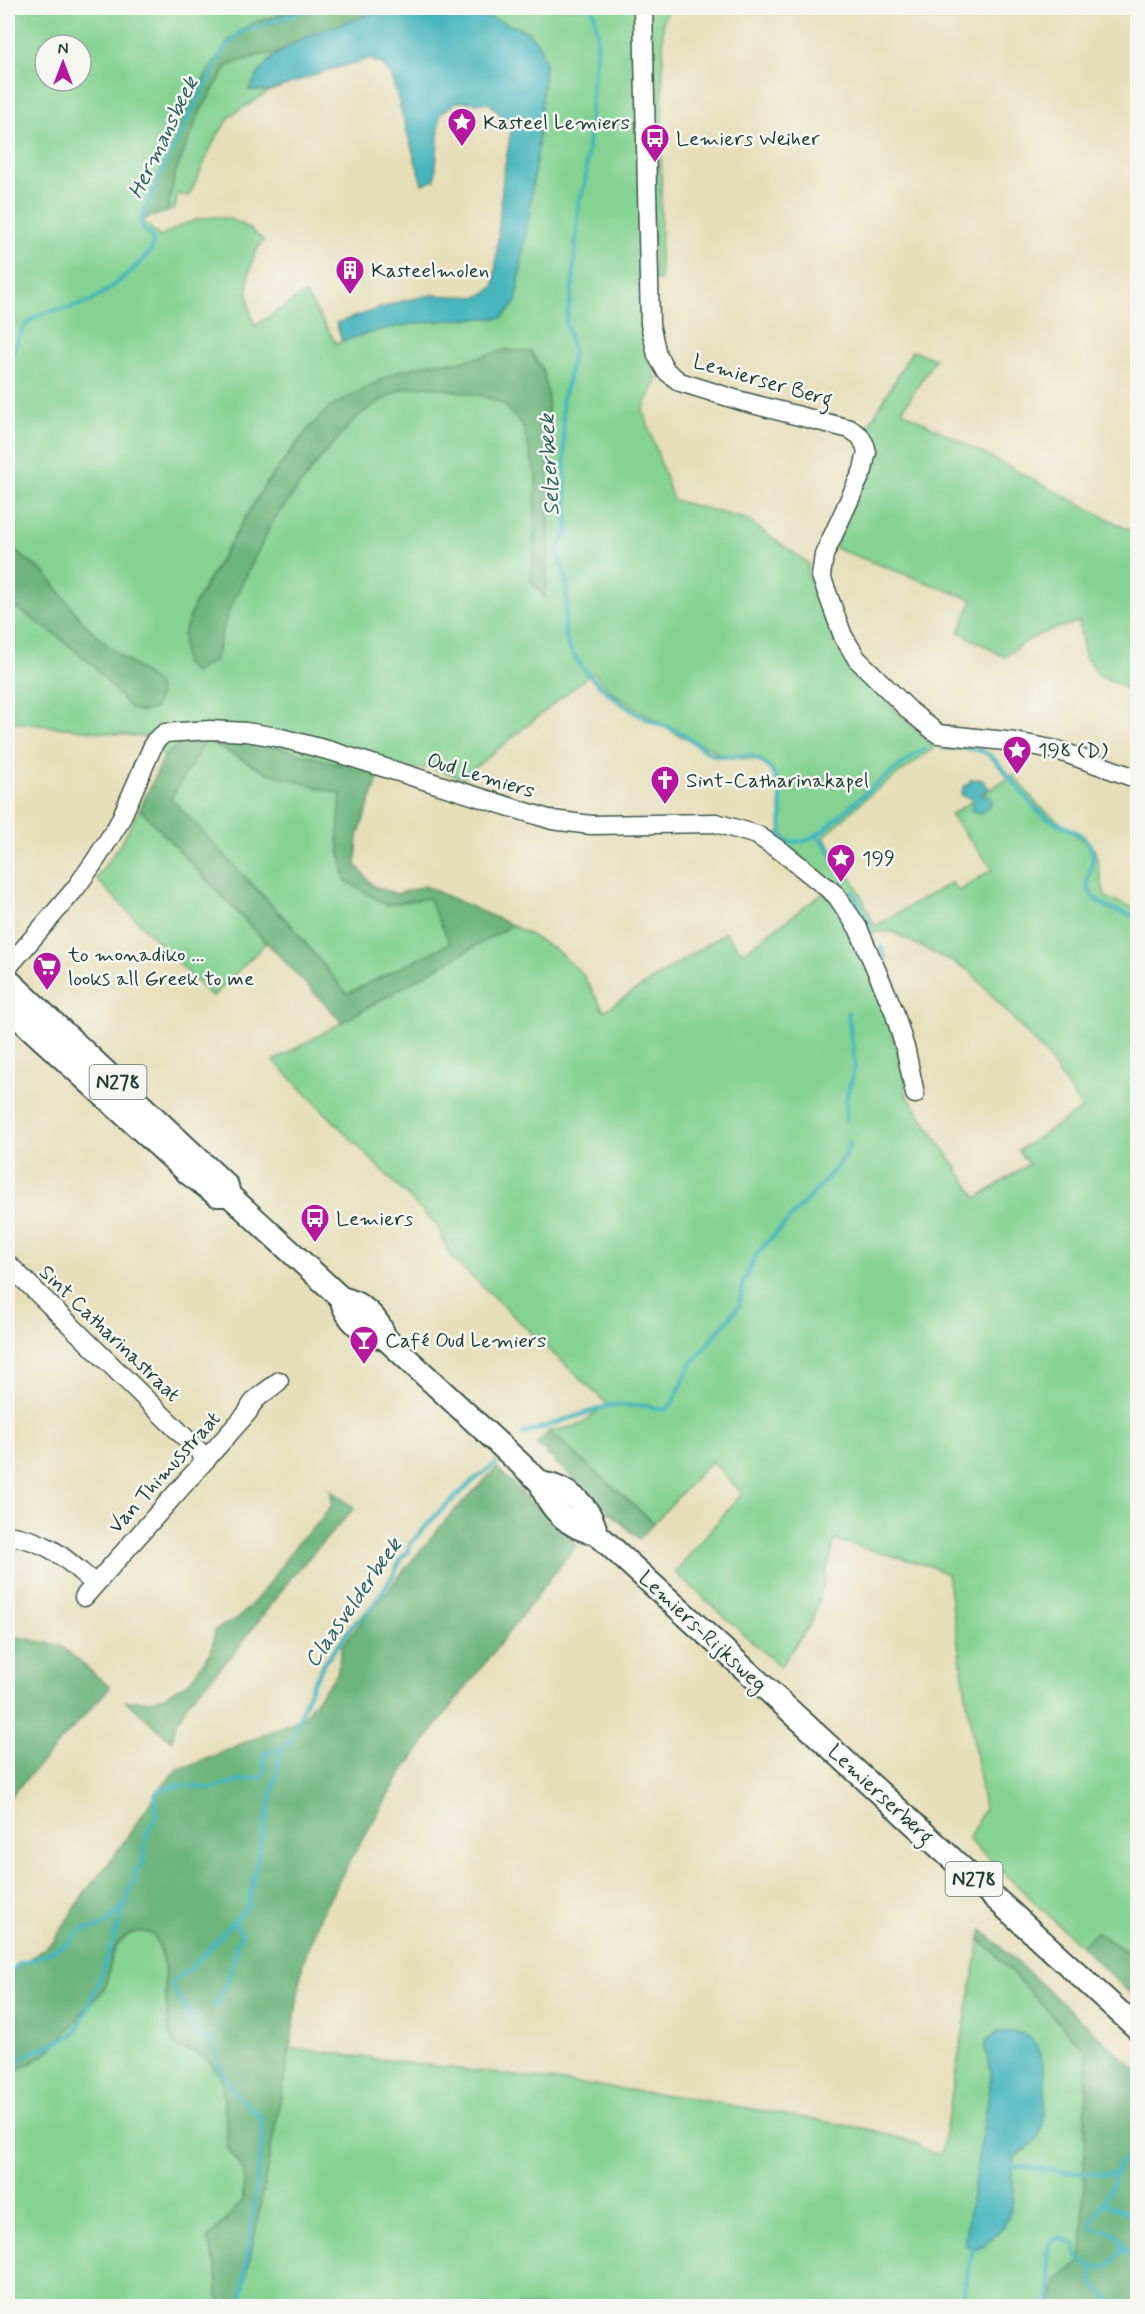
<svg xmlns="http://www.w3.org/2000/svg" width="1145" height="2314" viewBox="0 0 1145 2314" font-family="Mynerve,sans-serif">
	<rect width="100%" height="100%" fill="#f6f6f2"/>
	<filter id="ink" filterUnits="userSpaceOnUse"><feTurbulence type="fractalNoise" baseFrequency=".0167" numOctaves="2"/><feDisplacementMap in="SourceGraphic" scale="12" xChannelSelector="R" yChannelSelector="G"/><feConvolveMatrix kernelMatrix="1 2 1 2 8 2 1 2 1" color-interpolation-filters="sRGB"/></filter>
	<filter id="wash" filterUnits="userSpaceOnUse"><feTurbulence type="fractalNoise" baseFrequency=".008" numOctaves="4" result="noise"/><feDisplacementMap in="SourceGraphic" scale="24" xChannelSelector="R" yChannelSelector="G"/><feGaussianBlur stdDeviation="1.35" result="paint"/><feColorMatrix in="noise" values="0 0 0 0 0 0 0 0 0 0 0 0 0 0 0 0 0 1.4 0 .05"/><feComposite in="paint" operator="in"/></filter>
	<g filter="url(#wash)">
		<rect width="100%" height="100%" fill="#e7dfb9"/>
		<g fill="#85d392" stroke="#528863" stroke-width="1.5" fill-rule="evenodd">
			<path d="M8,8H300L251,24L229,40L142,220L160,237C198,213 228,207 263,240C245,265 244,298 255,326L305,293L336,343C394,323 441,317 502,318L516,302L537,154L545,64L526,31L492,18L447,15V8H638L643,330L649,361L657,380L643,410L673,500L745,519L808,563V576L837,647L850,664L934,748L866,798L824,837L857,887L875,926L951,883L959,891L993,869L950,815L1013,775L1038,805L1095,850L1105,897L1137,909V1958L1096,1932L1081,1946L968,1839L984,1809L947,1574L930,1566L835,1540L816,1611L809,1626L780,1667L675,1572L742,1493L711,1461L654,1523L549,1431L578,1426L607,1404L450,1256L438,1227L274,1061L512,925L555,949L581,972L604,1011L725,933L743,953L823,893L839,910L868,963L905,1071L906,1094L977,1198L1029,1164L1018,1151L1082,1109L1047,1056L970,971L892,932L882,931L867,935L777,843V833L782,832L781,802L776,776L771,768L760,760L723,757L711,748L678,735L613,693L593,672L462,778L428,767L379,776L278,747L252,742L189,736L164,757L144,737L13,722L8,720V602L56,635L93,665L115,689L126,704L142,712L159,691L153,680L108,646L83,622L43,571L8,546ZM45,45H81V81H45ZM505,350L531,352L544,373L549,500V549L545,597L530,579L534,554L536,476L524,427L504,404L480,395L426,386L402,389L378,402L356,418L324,454L274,519L229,610L221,635L216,659L183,636L195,603L208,580L263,488L293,448L329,408L396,372L432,363L457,362L481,357Z"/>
			<path d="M650,8H668L663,21V41L660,280L654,279L653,184C659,172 659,156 653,144Z"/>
			<polygon points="281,53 262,69 250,90 270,91 231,115 214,141 189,196 177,194 175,209 167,212 175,173 201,110 228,65 260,55"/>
			<path d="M912,351L935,359L902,411L1137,534V694L1099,675L1085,657L1079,622C1046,630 1031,635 1005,657L959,632L973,600L835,548L877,451L866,430Z"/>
			<polygon points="205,740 268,773 341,794 338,838 340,856 386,905 428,898 451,943 347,994 292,926 170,798"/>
			<polygon points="140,809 266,943 212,997 96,879 121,843"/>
			<path d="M132,1932H149L156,1938L163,1958L168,2033L176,2047L196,2053L208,2060L221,2076L226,2116L227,2146L244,2172L243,2201L207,2240L216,2265L217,2296L227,2306H8V2071C48,2064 63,2033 88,2005C93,2000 101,1995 104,1988C115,1963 105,1951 132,1932Z"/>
			<path d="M980,1938L1087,2053L1082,2261L1057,2280L1051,2306H241L290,2048L684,2097L873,2130L918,2144L927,2152L941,2154ZM991,2071L1028,2149L1015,2157L1012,2164L1013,2203L990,2087Z"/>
		</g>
		<g fill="#6cb57c" stroke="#467958" stroke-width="1.5" fill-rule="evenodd">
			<polygon points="300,8 447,8 447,15 441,17 381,11 303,40 281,53 260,55 228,65 201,110 175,173 167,212 142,220 191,98 229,40 251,24"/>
			<polygon points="505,350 531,352 544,373 548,397 549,549 545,598 530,579 534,553 536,476 523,427 504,404 480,395 426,386 402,389 378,402 356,418 324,454 274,519 229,610 221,635 216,659 194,673 184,663 183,636 195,603 263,488 310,427 329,408 396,372 432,363 457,362 481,357"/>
			<polygon points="8,546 47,575 83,622 108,646 158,684 159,697 154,709 142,712 130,708 93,665 56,635 8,602"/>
			<path d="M189,736L252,742L278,747L379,776L358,836L356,865L373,886L396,894L425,886L512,925L342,1022L140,809L164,757ZM206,740L268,773L341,794L338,838L345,880L386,905L428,898L450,943L347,994L292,927L171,798Z"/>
			<polygon points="549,1431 654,1523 639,1539 536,1444"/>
			<path d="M497,1468L576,1545L430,1734L398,1779L349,1862L321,1915L303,1962L290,2048L241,2306H227L217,2296L216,2265L207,2240L243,2201L244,2172L227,2146L226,2116L221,2076L208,2060L196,2053L176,2047C158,2014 174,1972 157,1940C150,1927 131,1931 121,1940C106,1954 112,1976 103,1990C99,1996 92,2001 87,2007C64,2035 46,2064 8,2071V1980L15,1970L54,1941L85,1892L110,1862L165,1782L179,1768L192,1765L302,1718L337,1674L342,1645L450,1515Z"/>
			<polygon points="331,1490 354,1508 293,1575 235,1652 189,1701 176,1724 172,1741 126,1701 150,1701 164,1697 189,1682 211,1652 215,1630 240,1617 262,1593 298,1542 318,1523 332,1505"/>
			<polygon points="8,1635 61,1646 110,1687 8,1799"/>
			<polygon points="982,1930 1137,2071 1137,2306 1051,2306 1057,2280 1082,2261 1087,2053 980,1938"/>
			<polygon points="1096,1932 1137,1958 1137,2000 1081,1946"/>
		</g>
		<g fill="#46b6bd" stroke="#327a78" stroke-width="1.5">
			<path d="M381,11C397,13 411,13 427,14C435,15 439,18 447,15L492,18L526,31L539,44L545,64L537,154L516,302L502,318C446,318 395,323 342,341L336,323L402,301L432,295L478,297L494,287L503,177L511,132L507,122L489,103L457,102L440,114L435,180L422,184L392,78L383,64L368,59L325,71L270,91L249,90C253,84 256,76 261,70C285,38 344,23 381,11Z"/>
			<polygon points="981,779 989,788 980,794 983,797 986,795 990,797 993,800 988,808 980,813 971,810 973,802 971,798 962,796 961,794 964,786 969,784 970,780"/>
			<path d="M998,2032C1007,2032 1021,2030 1029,2037C1049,2052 1049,2117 1038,2138C1032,2149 1015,2151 1012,2163C1011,2170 1012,2179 1013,2186C1013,2211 1007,2230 985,2244C977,2249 972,2251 965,2244V2237L990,2087L991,2071L985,2049L986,2042Z"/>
		</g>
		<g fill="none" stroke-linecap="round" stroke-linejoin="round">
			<g stroke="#46b6bd" stroke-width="4.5">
				<path d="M593,8C597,27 600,50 594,69L585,185L579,200L572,288L566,323L573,350L569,377L562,401L568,533C551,556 560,553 565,574C567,581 566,590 567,597C567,611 562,625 566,638C573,668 619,704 645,718C656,724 669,727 679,732C691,738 702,751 714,755C733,760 751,747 770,769C785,786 780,815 782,835L789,842L806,841L824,830L869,790L917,753L925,749"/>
				<path d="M8,365C14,353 17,333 27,324C45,307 65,311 86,303C100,298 148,260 152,247C153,242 152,238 150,234L146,232L140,221L165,163L223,51L239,33L312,8"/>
				<path d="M943,748C956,748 976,747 988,754C994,757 997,763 1001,767C1015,782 1027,802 1043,815C1058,826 1079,829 1089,844C1096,854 1092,865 1089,875C1080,903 1119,912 1138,917"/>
				<polyline points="816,835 827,846 846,880"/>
				<polyline points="852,891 871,928"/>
				<polyline points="881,947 885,959 882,968"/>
				<polyline points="846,1120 846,1100 855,1066 848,1012"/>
				<polyline points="523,1434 610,1405 649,1406 664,1410 671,1405 692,1363 739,1306 743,1284 756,1255 831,1174 845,1156 850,1142"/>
				<path d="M188,1786C196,1785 204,1790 212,1788C229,1784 242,1778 260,1778C269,1771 263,1764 263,1754L282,1748L293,1739L295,1728L312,1685L325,1662L353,1625L370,1609L393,1576L402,1557L407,1553L411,1543L439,1512L474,1480L497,1463"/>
				<polyline points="8,1975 20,1963 32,1960 70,1943 79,1931 103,1926 123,1907"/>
				<polyline points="215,2006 230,1977 237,1943 242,1933 233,1921"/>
				<polyline points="217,2057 211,2041 195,2035 188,2013 174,1990 171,1982 190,1969 249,1905 253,1880 282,1748"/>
				<path d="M218,2064C228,2088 244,2100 261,2119L263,2134L241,2306"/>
				<path d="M8,2069L33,2051L43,2049L74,2034L85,2014L100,1978L127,1900L128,1892L136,1878L135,1871L143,1864L146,1835L156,1816L155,1794C162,1787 173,1786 182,1786"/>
				<polyline points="1006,2165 1080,2173 1117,2174"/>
				<polyline points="1103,2203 1133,2215 1138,2220"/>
				<polyline points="1123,2249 1138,2261"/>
				<polyline points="1090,2266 1094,2285 1114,2306"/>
				<polyline points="1110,2302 1122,2301 1133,2306"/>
				<polyline points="960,2306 974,2245"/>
				<polyline points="1049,2306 1051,2284 1047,2253 1050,2242 1059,2238 1074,2243 1078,2257 1090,2266 1107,2267 1123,2249 1119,2236 1109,2231 1093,2229 1091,2223 1110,2190 1119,2164 1126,2158 1138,2158"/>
			</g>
		</g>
	</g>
	<g filter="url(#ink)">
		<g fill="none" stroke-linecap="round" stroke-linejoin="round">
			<g stroke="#3d5548" stroke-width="21">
				<g id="minor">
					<polyline points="643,8 650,324 657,355 666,371 680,382 741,401 850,429 860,436 865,445 867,452 865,460 863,470 824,555 821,576 843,636 857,659 911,712 938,734 1015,742 1057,750 1138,779"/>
					<polyline points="8,967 75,889 95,861 119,823 155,741 165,733 210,730 246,732 277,737 331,751 552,820 591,825 716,823 757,835 785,854 836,895 858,928 894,1011 906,1051 915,1094"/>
					<polyline points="8,1264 207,1459"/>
					<path d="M8,1535C51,1542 63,1557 95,1584"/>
					<path d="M84,1597L248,1412C253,1397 269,1391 279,1381"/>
				</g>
			</g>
			<g stroke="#3d5548" stroke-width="26">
				<g id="major">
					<path d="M8,980L227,1186L229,1195L341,1298C362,1303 379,1318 385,1338L541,1483C548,1508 570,1529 596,1533L1138,2029"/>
					<polyline points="8,1008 188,1173 217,1195 228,1195"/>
					<path d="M341,1298C346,1319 363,1335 385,1338"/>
					<path d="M541,1483C567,1487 591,1506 596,1533"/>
				</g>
			</g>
			<use href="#minor" stroke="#fff" stroke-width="18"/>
			<use href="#major" stroke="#fff" stroke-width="22"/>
		</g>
	</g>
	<defs>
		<g id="sight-pin" transform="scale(1.5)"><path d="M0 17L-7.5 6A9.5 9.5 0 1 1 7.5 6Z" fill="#b5179e" stroke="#f6f6f2"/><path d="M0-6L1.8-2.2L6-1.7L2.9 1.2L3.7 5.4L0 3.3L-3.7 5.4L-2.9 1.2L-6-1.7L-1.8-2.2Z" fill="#fff"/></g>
		<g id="bus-pin" transform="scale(1.5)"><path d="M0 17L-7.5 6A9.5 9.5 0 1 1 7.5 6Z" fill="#b5179e" stroke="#f6f6f2"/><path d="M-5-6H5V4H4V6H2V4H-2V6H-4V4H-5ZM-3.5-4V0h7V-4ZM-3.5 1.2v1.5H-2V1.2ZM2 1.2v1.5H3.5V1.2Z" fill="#fff"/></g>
		<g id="building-pin" transform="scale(1.5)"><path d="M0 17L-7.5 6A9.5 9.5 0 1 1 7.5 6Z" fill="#b5179e" stroke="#f6f6f2"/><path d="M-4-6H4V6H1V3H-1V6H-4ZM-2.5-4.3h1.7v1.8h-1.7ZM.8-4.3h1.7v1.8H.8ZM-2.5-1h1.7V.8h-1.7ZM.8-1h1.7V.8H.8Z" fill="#fff"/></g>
		<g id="church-pin" transform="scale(1.5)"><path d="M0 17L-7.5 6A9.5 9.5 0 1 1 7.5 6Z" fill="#b5179e" stroke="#f6f6f2"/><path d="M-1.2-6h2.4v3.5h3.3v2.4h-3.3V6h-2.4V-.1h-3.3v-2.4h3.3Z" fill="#fff"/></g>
		<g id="supermarket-pin" transform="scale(1.5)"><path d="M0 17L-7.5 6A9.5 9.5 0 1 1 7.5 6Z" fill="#b5179e" stroke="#f6f6f2"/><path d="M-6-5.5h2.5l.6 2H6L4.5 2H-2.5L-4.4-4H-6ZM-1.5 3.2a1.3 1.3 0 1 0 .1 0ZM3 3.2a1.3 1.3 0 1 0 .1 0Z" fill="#fff"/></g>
		<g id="bar-pin" transform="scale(1.5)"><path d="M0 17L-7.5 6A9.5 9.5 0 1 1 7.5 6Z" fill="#b5179e" stroke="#f6f6f2"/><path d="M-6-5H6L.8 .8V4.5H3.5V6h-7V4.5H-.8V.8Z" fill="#fff"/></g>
	</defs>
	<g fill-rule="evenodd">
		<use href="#sight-pin" x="462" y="122"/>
		<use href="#bus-pin" x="655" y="138"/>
		<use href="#building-pin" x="350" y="270"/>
		<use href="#sight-pin" x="1017" y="750"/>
		<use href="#church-pin" x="665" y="780"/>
		<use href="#sight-pin" x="841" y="858"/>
		<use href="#supermarket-pin" x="47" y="966"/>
		<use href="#bus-pin" x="315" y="1218"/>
		<use href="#bar-pin" x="364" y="1340"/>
	</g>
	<g text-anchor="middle" stroke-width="5" stroke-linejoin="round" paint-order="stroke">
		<g fill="#f6f6f2" stroke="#60746d" stroke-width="1.5">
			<rect x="89.5" y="1065" width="57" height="34" rx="4.5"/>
			<rect x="945.5" y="1862" width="57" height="34" rx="4.5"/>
		</g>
		<g font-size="20" font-weight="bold" fill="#1f3d34">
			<text x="118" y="1089">N278</text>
			<text x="974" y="1886">N278</text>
		</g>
		<g font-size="21" fill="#1f3d34" stroke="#f6f6f2" text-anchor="start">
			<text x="483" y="129">Kasteel Lemiers</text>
			<text x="676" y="145">Lemiers Weiher</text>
			<text x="371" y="277">Kasteelmolen</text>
			<text x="1038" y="757">198 (D)</text>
			<text x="686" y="787">Sint-Catharinakapel</text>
			<text x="862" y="865">199</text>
			<text x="68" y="961">to monadiko ...<tspan x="68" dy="24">looks all Greek to me</tspan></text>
			<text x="336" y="1225">Lemiers</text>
			<text x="385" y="1347">Café Oud Lemiers</text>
		</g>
		<g font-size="21" fill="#1f3d34" stroke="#f6f6f2">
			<text transform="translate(763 380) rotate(16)" y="7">Lemierser Berg</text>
			<text transform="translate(481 775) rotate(17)" y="7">Oud Lemiers</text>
			<text transform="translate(110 1333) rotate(44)" y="7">Sint Catharinastraat</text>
			<text transform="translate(164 1472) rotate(-48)" y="7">Van Thimusstraat</text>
			<text transform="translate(703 1631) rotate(43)" y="7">Lemiers-Rijksweg</text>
			<text transform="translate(881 1794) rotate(43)" y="7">Lemierserberg</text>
		</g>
		<g font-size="22" font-style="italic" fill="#2b615d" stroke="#f6f6f2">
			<text transform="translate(162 137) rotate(-64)" y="8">Hermansbeek</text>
			<text transform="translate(548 465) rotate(-93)" y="8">Selzerbeek</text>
			<text transform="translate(352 1602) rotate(-55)" y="8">Claasvelderbeek</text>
		</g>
	</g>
	<rect width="1145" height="2314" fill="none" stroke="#f6f6f2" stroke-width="30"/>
	<g transform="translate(63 63)"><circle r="28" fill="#f6f6f2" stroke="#a0aca6" stroke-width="1.5"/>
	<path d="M0-4.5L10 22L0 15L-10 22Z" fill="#b5179e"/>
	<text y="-9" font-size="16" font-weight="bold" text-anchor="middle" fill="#1f3d34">N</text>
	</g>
</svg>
